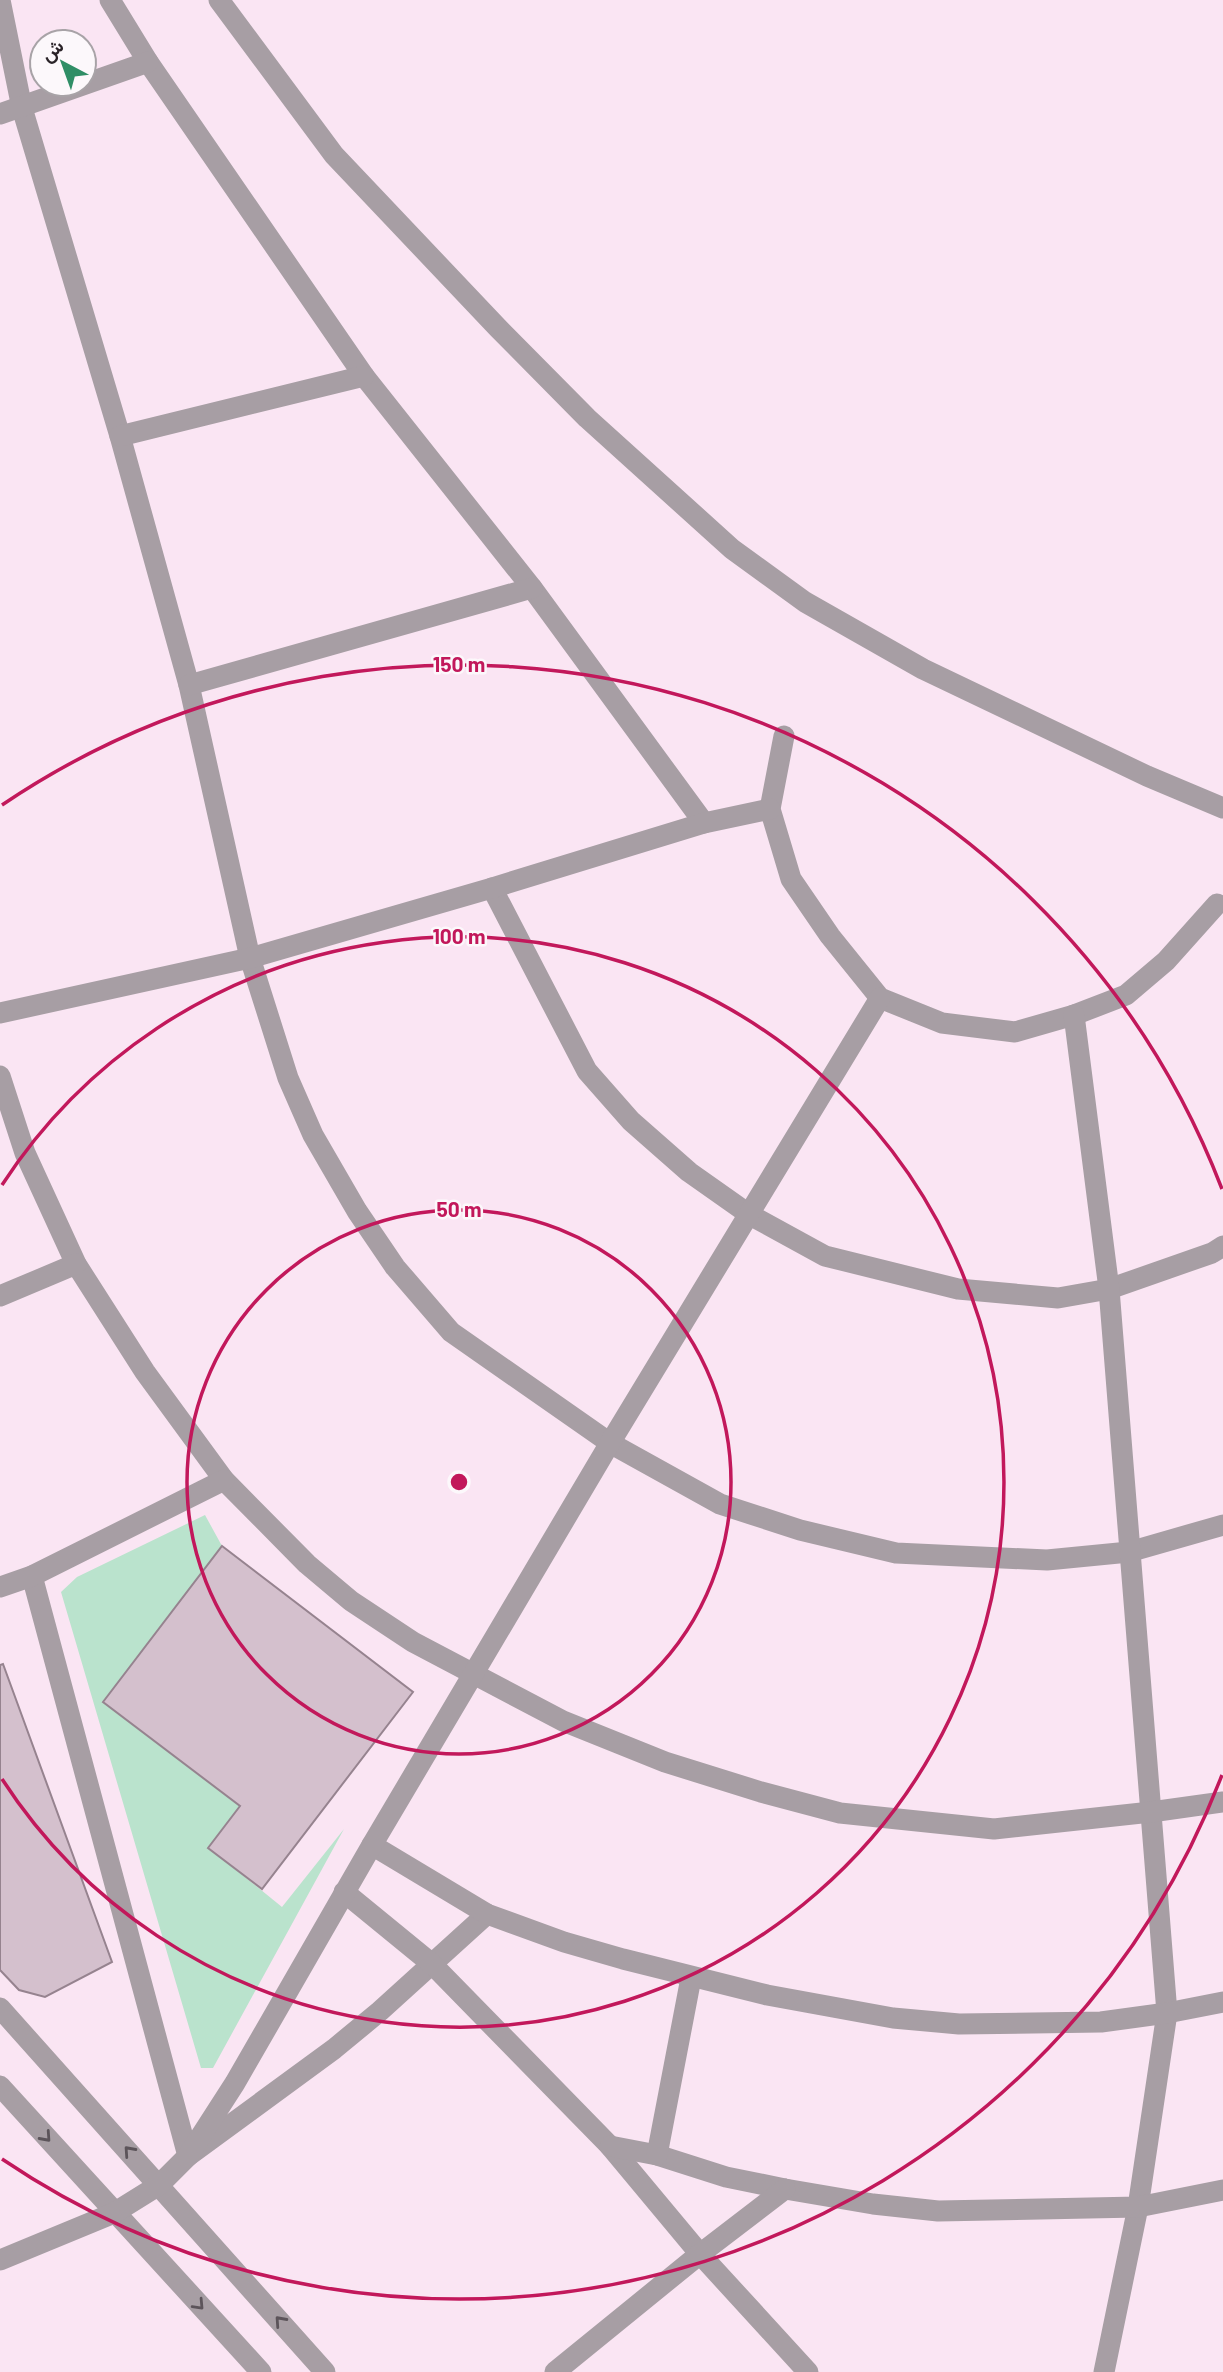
<svg xmlns="http://www.w3.org/2000/svg" width="1223" height="2372" viewBox="0 0 1223 2372" font-family="Barlow,Vazirmatn,sans-serif">
	<rect width="100%" height="100%" fill="#fae5f3"/>
	<polygon fill="#bae3cd" points="205,1515 222,1546 240,1806 209,1848 282,1907 344,1829 213,2068 201,2068 61,1592 77,1577"/>
	<g fill="#d4c0cd" stroke="#96838f" stroke-width="2">
		<polygon points="222,1546 413,1692 262,1889 208,1848 240,1806 103,1702"/>
		<polygon points="3,1664 112,1962 45,1997 19,1990 0,1970 0,1665"/>
	</g>
	<g fill="none" stroke-linecap="round" stroke-linejoin="round">
		<g stroke="#a79ea4" stroke-width="21">
			<polyline points="0,0 22,108 120,436 189,685 250,958 288,1078 313,1135 357,1211 395,1267 451,1332 610,1443 720,1504 800,1530 896,1553 1047,1560 1129,1552 1223,1525"/>
			<polyline points="110,0 148,62 364,376 532,588 704,823"/>
			<polyline points="219,0 334,155 498,328 587,418 732,549 805,602 923,669 1147,776 1223,808"/>
			<polyline points="0,114 148,62"/>
			<polyline points="120,436 364,376"/>
			<polyline points="189,685 532,588"/>
			<polyline points="784,736 770,809 791,879 830,936 880,998 942,1023 1015,1032 1074,1015 1126,995 1166,961 1217,904"/>
			<polyline points="492,888 587,1071 631,1121 689,1172 750,1215 825,1256 958,1289 1058,1298 1109,1289 1212,1253 1223,1246"/>
			<polyline points="0,1013 250,958 492,888 704,823 770,809"/>
			<polyline points="1074,1015 1109,1289 1167,2013 1138,2207 1104,2372"/>
			<polyline points="0,1076 25,1153 76,1264 145,1372 224,1480 307,1564 351,1601 413,1642 563,1721 665,1762 761,1792 840,1813 994,1829 1151,1812 1223,1802"/>
			<polyline points="0,1296 76,1264"/>
			<polyline points="32,1576 188,2156 334,2049 380,2011 487,1914"/>
			<polyline points="0,1587 32,1576 224,1480"/>
			<polyline points="372,1845 487,1914 564,1942 623,1959 767,1995 893,2018 959,2024 1101,2022 1167,2013 1223,2002"/>
			<polyline points="344,1892 432,1964 610,2146 700,2254 808,2372"/>
			<polyline points="0,2008 325,2372"/>
			<polyline points="0,2086 261,2372"/>
			<polyline points="610,2146 657,2155 726,2177 785,2189 873,2204 938,2211 1138,2207 1223,2190"/>
			<polyline points="657,2155 691,1978"/>
			<polyline points="0,2260 114,2213 159,2185 188,2156 235,2083 372,1845 610,1443 880,998"/>
			<polyline points="555,2372 700,2254 785,2189"/>
		</g>
	</g>
	<defs><path id="oneway-chevron" d="M-2-3.5L2.5 0L-2 3.5" fill="none" stroke-width="1.6" stroke-linecap="round" stroke-linejoin="round" transform="scale(1.75)"/></defs>
	<g stroke="#5c545a">
		<use href="#oneway-chevron" transform="translate(46 2137) rotate(48)"/>
		<use href="#oneway-chevron" transform="translate(129 2151) rotate(-132)"/>
		<use href="#oneway-chevron" transform="translate(199 2305) rotate(47)"/>
		<use href="#oneway-chevron" transform="translate(280 2321) rotate(-132)"/>
	</g>
	<g fill="none" stroke="#c2185b" stroke-width="3.5">
		<circle cx="459" cy="1482" r="272"/>
		<path d="M2 1185A545 545 0 1 1 2 1779"/>
		<path d="M1222 1775A817 817 0 0 1 2 2159M2 805A817 817 0 0 1 1222 1189"/>
	</g>
	<circle cx="459" cy="1482" r="10" fill="#c2185b" stroke="#fcf8fb" stroke-width="3.5"/>
	<g font-size="21" text-anchor="middle" font-weight="bold" fill="#c2185b" stroke="#fcf8fb" stroke-width="5" stroke-linejoin="round" paint-order="stroke">
		<text x="459" y="672">150 m</text>
		<text x="459" y="944">100 m</text>
		<text x="459" y="1217">50 m</text>
	</g>
	<g transform="translate(63 63) rotate(319)"><circle r="33" fill="#fcf8fb" stroke="#a8a3a7" stroke-width="2"/>
	<path d="M0-5L12 26L0 18L-12 26Z" fill="#2f8e66"/>
	<text y="-10" font-size="19" font-weight="bold" text-anchor="middle" fill="#2a2328">ش</text>
	</g>
</svg>
